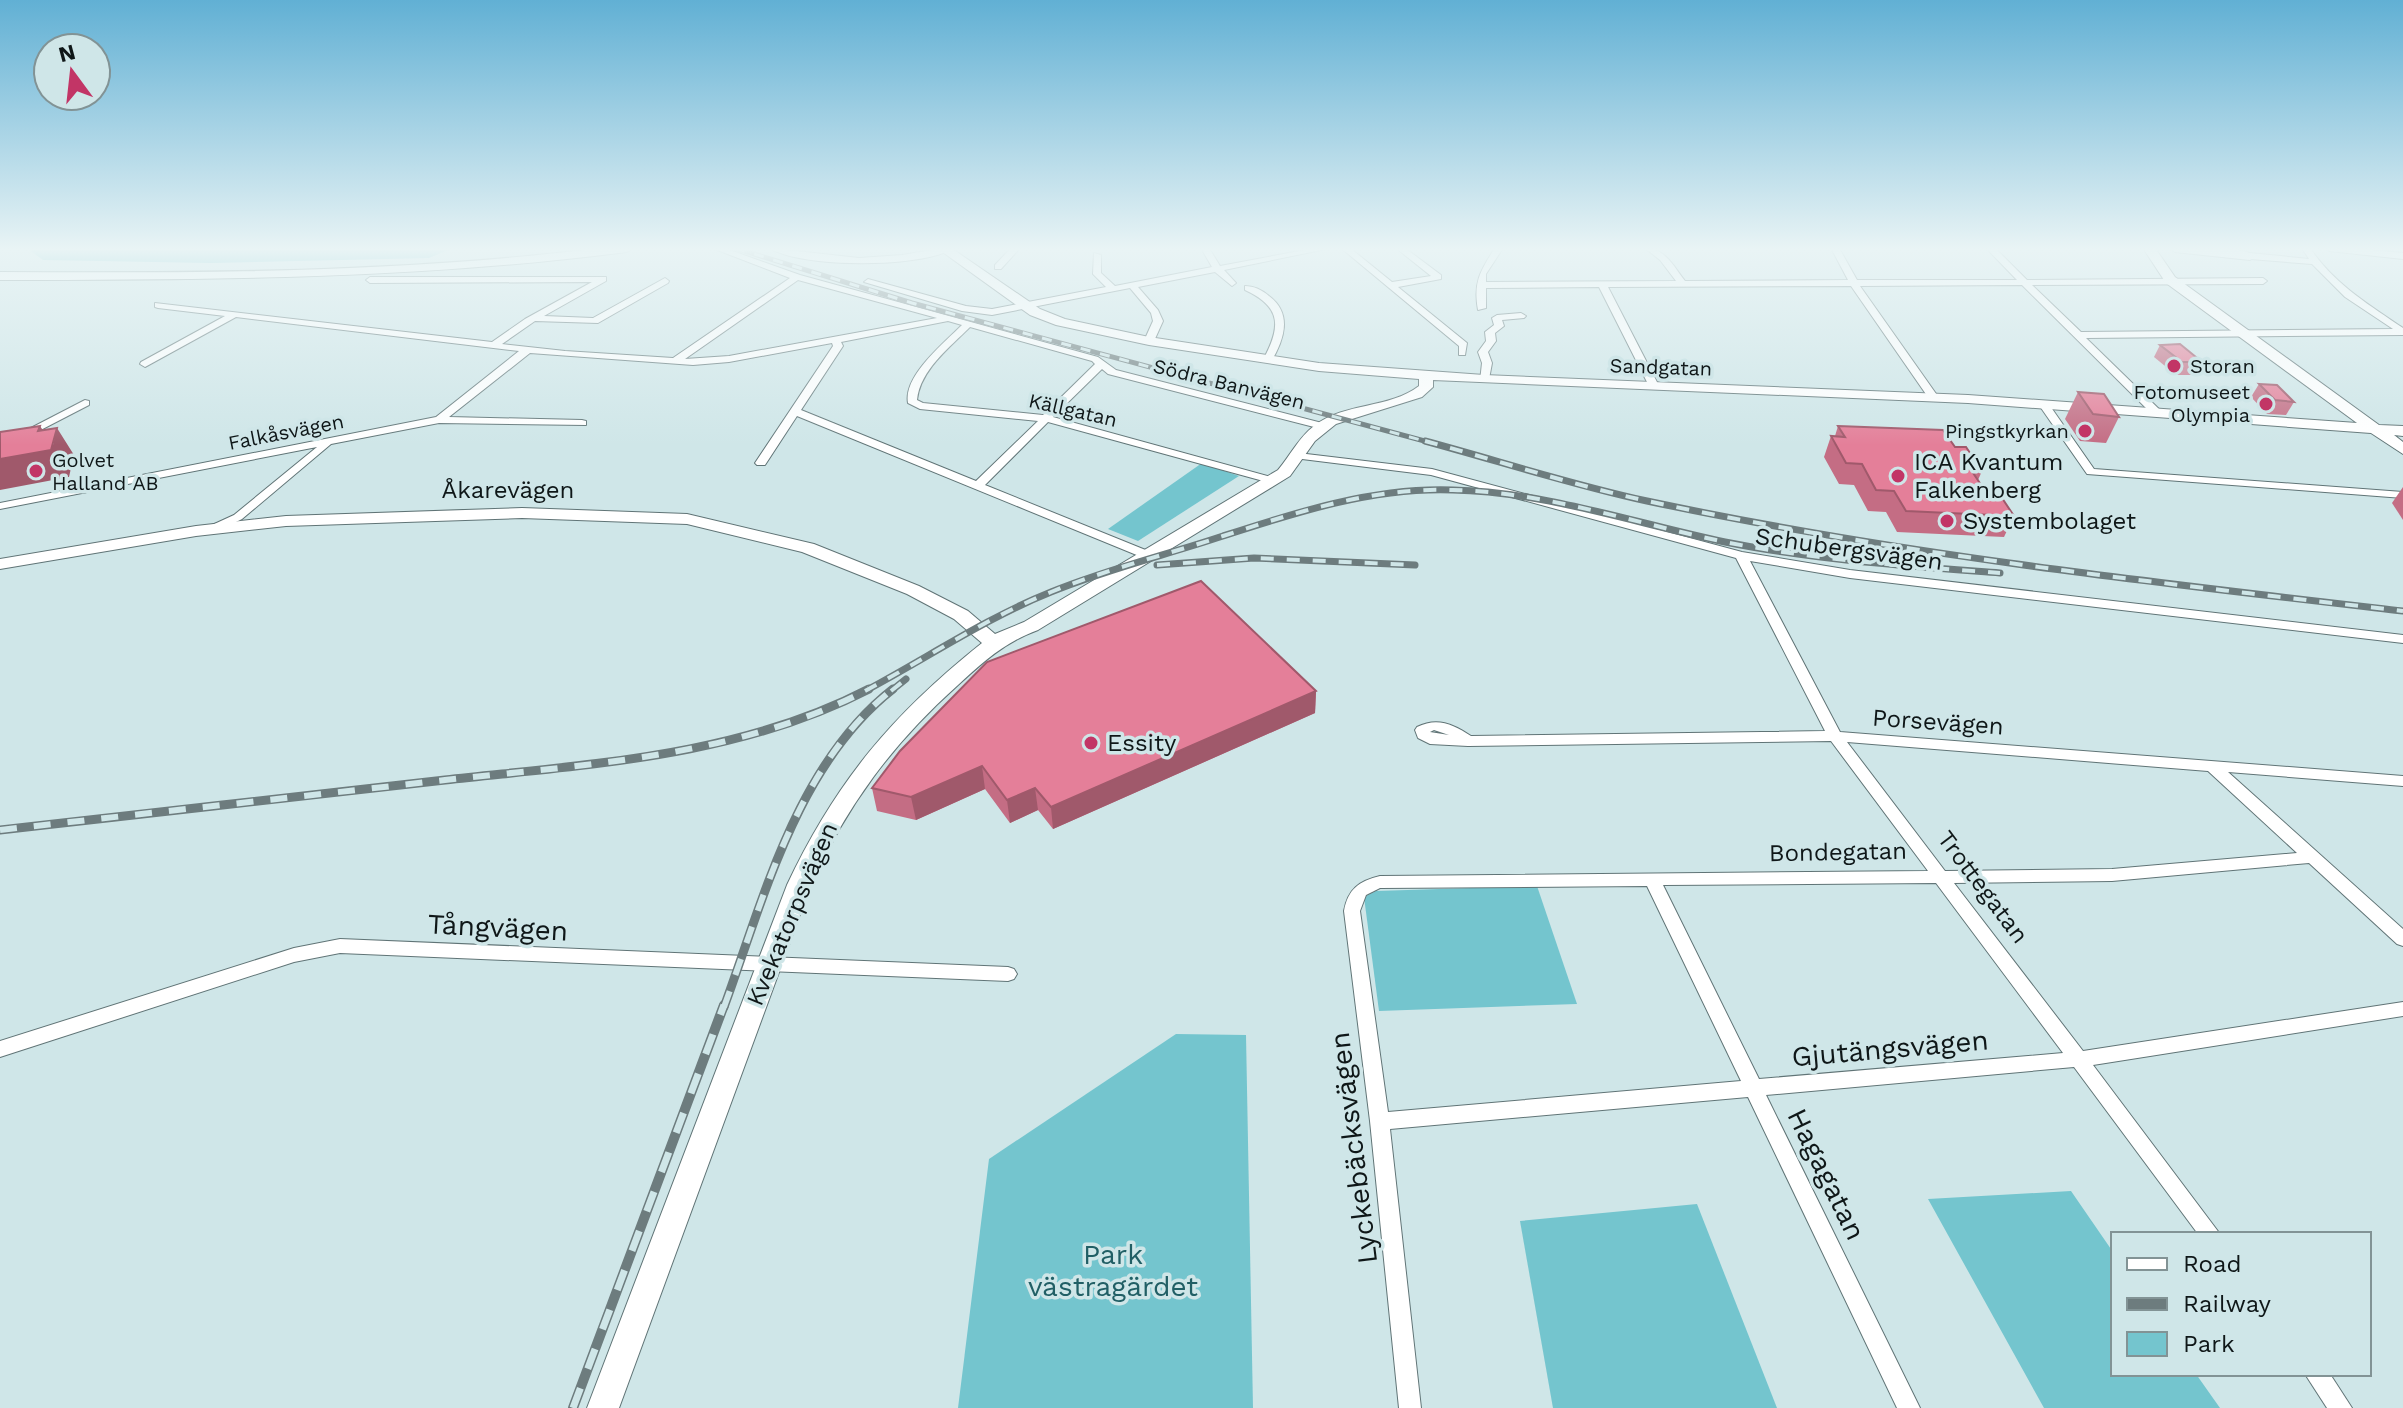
<svg xmlns="http://www.w3.org/2000/svg" width="2403" height="1408" viewBox="0 0 2403 1408" font-family="'Work Sans',sans-serif">
	<rect width="100%" height="100%" fill="#cfe6e8"/>
	<g fill="#74c5ce">
		<polygon points="1202,463 1239,476 1138,541 1108,529"/>
		<polygon points="1537,886 1577,1004 1379,1011 1364,897 1376,891"/>
		<polygon points="1176,1034 1246,1035 1253,1408 958,1408 989,1159"/>
		<polygon points="2071,1191 2113,1252 2113,1374 2196,1374 2220,1408 2044,1408 1928,1199"/>
		<polygon points="1697,1204 1777,1408 1553,1408 1520,1221"/>
	</g>
	<polygon fill="#44b5c0" points="38,248 453,248 429,258 211,263 43,260 31,251"/>
	<g fill="none" stroke-linecap="round" stroke-linejoin="round">
		<g stroke="#607476" stroke-width="2">
			<g id="street">
				<path d="M712,248H724L800,275L1098,357L1116,370L1326,424L1327,426L1322,429L1318,428L1108,374L1102,369L1053,417L1275,478L1277,480L1271,483L1267,482L1048,422L985,485L1148,551L1150,554L1144,558L797,416L765,465H757L755,463L833,346L832,343L729,362L693,365L530,353L449,417L582,420L586,421V425L439,423L331,444L242,519L214,533L210,532V526L234,515L317,447L0,509V503L436,417L519,351L236,317L145,367L140,364L141,362L225,316L158,308L155,307V303L492,342L525,319L592,282L370,283L366,280L370,277H606V281L544,316L593,318L665,278L669,281L668,283L598,323L535,321L502,344L565,351L673,358L790,278ZM798,280L937,318L729,356L685,359ZM948,321L962,325C944,343 903,376 908,403L920,409L1038,421L976,481L801,410L843,346L841,342ZM970,327L1092,361L1095,364L1043,415L923,403L917,400C920,370 950,347 970,327Z"/>
				<path d="M769,248L859,258L902,255L944,248L950,250C916,268 802,268 769,248Z"/>
				<polygon points="1011,248 1020,248 1001,269 995,269 995,265"/>
				<polygon points="1201,248 1209,248 1220,266 1315,248 1331,248 1224,270 1236,283 1232,286 1215,272 1138,287 1158,310 1163,321 1154,341 1149,344 1144,341 1153,321 1151,313 1130,288 992,315 962,311 864,282 868,279 966,306 992,309 1106,287 1093,274 1094,253 1101,255 1101,273 1115,286 1212,267"/>
				<polygon points="1341,248 1350,248 1392,282 1431,276 1396,248 1405,248 1441,275 1441,279 1398,287 1467,343 1465,355 1459,355 1459,346"/>
				<path d="M1495,248H1503L1486,274V282L1676,281L1660,260L1645,248C1665,248 1674,267 1685,281L1848,280L1831,248H1839L1857,280H2017L1986,248H1995L2027,280L2263,278L2267,281L2263,284L2032,285L2081,332L2393,329L2345,297L2312,264L2250,259L2246,256L2250,253L2309,259L2302,248H2310C2333,283 2369,305 2403,328V335L2086,338L2161,411L2162,413L2157,416L2153,415L2022,285L1860,286L1939,398L1934,401L1930,400L1851,286L1608,287L1659,386L1654,389L1649,386L1599,287L1486,288V308L1478,310C1473,283 1480,271 1495,248Z"/>
				<polygon points="2325,248 2351,248 2403,253 2403,259 2329,251"/>
				<path d="M1245,286C1254,286 1262,290 1269,296C1293,314 1284,340 1271,362L1263,360C1281,327 1282,307 1245,290Z"/>
				<polygon points="1521,313 1526,316 1524,318 1502,320 1504,326 1495,333 1496,341 1488,352 1492,363 1489,379 1480,381 1482,363 1478,352 1486,341 1485,332 1494,325 1492,318 1497,315"/>
				<polygon points="85,400 89,401 89,405 0,451 0,444"/>
				<polygon points="2044,402 2048,403 2094,469 2403,492 2403,498 2087,474 2039,405"/>
				<path d="M1298,453L1432,469L1742,552L1850,570L2403,635V643L1850,578L1750,561L1840,732L2403,776V786L2228,772L2403,929V946L2397,944L2309,863L2112,881L1954,883L2083,1051L2403,1002V1016L2093,1065L2220,1234H2198L2074,1067L1766,1095L1920,1408H1897L1748,1097L1390,1129L1421,1408H1399L1370,1121L1344,911C1348,889 1359,881 1380,876L1928,871L1831,741L1468,746L1430,744L1418,738L1415,730L1417,727C1437,717 1453,724 1471,736L1825,731L1736,558L1431,475L1294,458V454ZM1434,730L1449,735L1430,732ZM1847,742L2208,771L2297,853L2112,869L1945,871ZM1936,883L2063,1053L1759,1079L1663,885ZM1647,886L1741,1081L1388,1112L1360,911L1366,895L1380,888Z"/>
				<polygon points="340,939 1008,967 1014,969 1017,974 1014,979 1008,981 340,953 294,962 0,1057 0,1041 294,948"/>
				<polygon points="2305,1374 2330,1374 2352,1408 2327,1408"/>
			</g>
		</g>
		<g stroke="#607476" stroke-width="2">
			<g id="secondary">
				<path d="M600,248H633L627,252C418,279 210,280 0,280V272C201,273 400,273 600,248Z"/>
				<path d="M937,248H951L1040,309L1065,319L1149,337L1319,363L1484,375L1968,395L2357,423L2166,283L2143,248H2155L2175,277L2379,425L2403,426V436L2394,435L2403,442V454L2371,433L1968,403L1433,380V387L1422,397L1336,424L1315,441L1290,476L1038,630C1005,642 983,662 958,685C893,743 846,806 811,885L619,1408H587L787,885C836,781 893,714 982,643L954,619L907,594L802,552L687,524L522,518L286,526L196,536L0,569V559L196,526L286,516L522,508L687,514L814,544L919,586L968,611L995,634L1024,622L1278,470C1290,456 1299,437 1314,426C1345,402 1389,409 1419,386V379L1319,371L1149,345L1056,325L1030,315Z"/>
				<path d="M2169,248C2191,247 2239,245 2256,256L2250,260L2175,252Z"/>
			</g>
		</g>
		<use href="#street" fill="#fff" fill-rule="evenodd"/>
		<use href="#secondary" fill="#fff" fill-rule="evenodd"/>
		<g stroke="#6d7c7e" stroke-width="5">
			<polyline id="rail-far3" points="735,248 912,303 1432,443"/>
		</g>
		<g stroke="#6d7c7e" stroke-width="7">
			<g id="rail-far2">
				<path d="M1425,441C1499,461 1573,485 1647,501C1897,554 2150,582 2403,611"/>
				<polyline points="1157,565 1254,558 1415,565"/>
				<path d="M865,691C927,658 986,618 1051,592C1107,569 1166,555 1223,536C1297,512 1374,487 1453,490C1546,492 1634,523 1725,542C1815,560 1908,566 2000,573"/>
				<polyline points="891,691 906,679"/>
			</g>
		</g>
		<g stroke="#6d7c7e" stroke-width="9">
			<g id="rail-far1">
				<path d="M0,830C148,813 297,797 445,780C589,764 738,757 869,689"/>
				<path d="M724,1007C764,898 797,764 893,689"/>
			</g>
		</g>
		<g stroke="#6d7c7e" stroke-width="10">
			<polyline id="rail" points="573,1408 724,1005"/>
		</g>
		<use href="#rail-far3" stroke="#cfe6e8" stroke-width="3" stroke-dasharray="10" stroke-linecap="butt"/>
		<use href="#rail-far2" stroke="#cfe6e8" stroke-width="4" stroke-dasharray="13" stroke-linecap="butt"/>
		<use href="#rail-far1" stroke="#cfe6e8" stroke-width="6" stroke-dasharray="17" stroke-linecap="butt"/>
		<use href="#rail" stroke="#cfe6e8" stroke-width="7" stroke-dasharray="21" stroke-linecap="butt"/>
	</g>
	<g fill="#c46d84">
		<polygon points="2160,345 2202,362 2195,375 2176,375 2154,357"/>
		<polygon points="2259,384 2294,402 2286,415 2267,414 2251,397"/>
		<polygon points="2078,392 2119,417 2106,443 2080,441 2065,419"/>
		<polygon points="1838,426 1955,447 1982,471 1978,480 1988,495 2014,516 2004,537 1897,532 1886,512 1868,511 1854,485 1839,484 1824,457 1831,436 1835,436"/>
		<polygon points="2403,487 2403,520 2392,503"/>
		<polygon points="1316,691 1315,713 1053,829 1038,810 1010,823 985,789 916,820 877,811 872,788"/>
	</g>
	<g fill="#a0596b">
		<polygon points="40,426 53,445 57,428 74,455 69,477 0,490 0,459 38,431"/>
		<polygon points="1316,691 1315,713 1053,829 1051,807"/>
		<polygon points="982,766 985,789 916,820 911,797"/>
		<polygon points="1035,788 1038,810 1010,823 1007,800"/>
	</g>
	<g fill="#e47f99" stroke="#a0596b" stroke-width="2">
		<polygon points="2180,344 2202,362 2182,362 2160,345"/>
		<polygon points="2259,384 2277,385 2294,402 2275,400"/>
		<polygon points="2078,392 2104,394 2119,417 2093,414"/>
		<polygon points="40,426 38,431 57,428 51,450 0,459 0,432"/>
		<polygon points="1838,426 1943,430 1955,447 1966,447 1982,471 1971,470 1988,495 2000,495 2014,516 1906,511 1894,491 1876,490 1862,464 1846,463 1831,436 1845,437"/>
		<polygon points="1201,581 1316,691 1051,807 1035,788 1007,800 982,766 911,797 872,788 900,751 987,662"/>
	</g>
	<linearGradient id="sky" x2="0" y2="1"><stop stop-color="#61b0d4"/><stop offset="0.56" stop-color="#e9f4f5"/><stop offset="1" stop-color="#e9f4f5" stop-opacity="0"/></linearGradient>
	<rect width="2403" height="445" fill="url(#sky)"/>
	<g fill="#c23566" stroke="#cfe6e8" stroke-width="3">
		<circle cx="2174" cy="366" r="8"/>
		<circle cx="2266" cy="404" r="8"/>
		<circle cx="2085" cy="431" r="8"/>
		<circle cx="36" cy="471" r="8"/>
		<circle cx="1898" cy="476" r="8"/>
		<circle cx="1947" cy="521" r="8"/>
		<circle cx="1091" cy="743" r="8"/>
	</g>
	<g text-anchor="middle" stroke-width="7" stroke-linejoin="round" paint-order="stroke">
		<g font-size="20" fill="#0f1718" stroke="#cfe6e8" text-anchor="start">
			<text x="2190" y="373">Storan</text>
			<text x="2250" y="399" text-anchor="end">Fotomuseet<tspan x="2250" dy="23">Olympia</tspan></text>
			<text x="2069" y="438" text-anchor="end">Pingstkyrkan</text>
			<text x="52" y="467">Golvet<tspan x="52" dy="23">Halland AB</tspan></text>
		</g>
		<g font-size="20" fill="#0f1718" stroke="#cfe6e8">
			<text transform="translate(1661 367) rotate(2)" y="7">Sandgatan</text>
			<text transform="translate(1229 384) rotate(14)" y="7">Södra Banvägen</text>
			<text transform="translate(1073 410) rotate(13)" y="7">Källgatan</text>
			<text transform="translate(286 432) rotate(-11)" y="7">Falkåsvägen</text>
		</g>
		<g font-size="24" fill="#0f1718" stroke="#cfe6e8" text-anchor="start">
			<text x="1914" y="470">ICA Kvantum<tspan x="1914" dy="28">Falkenberg</tspan></text>
			<text x="1963" y="529">Systembolaget</text>
			<text x="1107" y="751">Essity</text>
		</g>
		<g font-size="24" fill="#0f1718" stroke="#cfe6e8">
			<text x="508" y="498">Åkarevägen</text>
			<text transform="translate(1849 549) rotate(8)" y="8">Schubergsvägen</text>
			<text transform="translate(1938 722) rotate(4)" y="8">Porsevägen</text>
			<text transform="translate(1838 852) rotate(-1)" y="8">Bondegatan</text>
			<text transform="translate(1983 887) rotate(53)" y="8">Trottegatan</text>
			<text transform="translate(792 914) rotate(-67)" y="8">Kvekatorpsvägen</text>
		</g>
		<g font-size="28" fill="#0f1718" stroke="#cfe6e8">
			<text transform="translate(498 927) rotate(3)" y="10">Tångvägen</text>
			<text transform="translate(1890 1048) rotate(-5)" y="10">Gjutängsvägen</text>
			<text transform="translate(1353 1148) rotate(-97)" y="10">Lyckebäcksvägen</text>
			<text transform="translate(1827 1174) rotate(64)" y="10">Hagagatan</text>
		</g>
		<g font-size="28" fill="#215f65" stroke="#cfe6e8">
			<text x="1113" y="1264">Park<tspan x="1113" dy="32">västragärdet</tspan></text>
		</g>
	</g>
	<rect x="2111" y="1232" width="260" height="144" fill="#cfe6e8" stroke="#829395" stroke-width="2"/>
	<rect x="2127" y="1258" width="40" height="12" fill="#ffffff" stroke="#829395" stroke-width="2"/>
	<text x="2183" y="1272" font-size="24" fill="#0f1718">Road</text>
	<rect x="2127" y="1298" width="40" height="12" fill="#6d7c7e" stroke="#829395" stroke-width="2"/>
	<text x="2183" y="1312" font-size="24" fill="#0f1718">Railway</text>
	<rect x="2127" y="1332" width="40" height="24" fill="#74c5ce" stroke="#829395" stroke-width="2"/>
	<text x="2183" y="1352" font-size="24" fill="#0f1718">Park</text>
	<g transform="translate(72 72) rotate(345)"><circle r="38" fill="#cfe6e8" stroke="#829395" stroke-width="2"/>
	<path d="M0-6L14 30L0 20L-14 30Z" fill="#c23566"/>
	<text y="-12" font-size="22" font-weight="bold" text-anchor="middle" fill="#0f1718">N</text>
	</g>
</svg>
